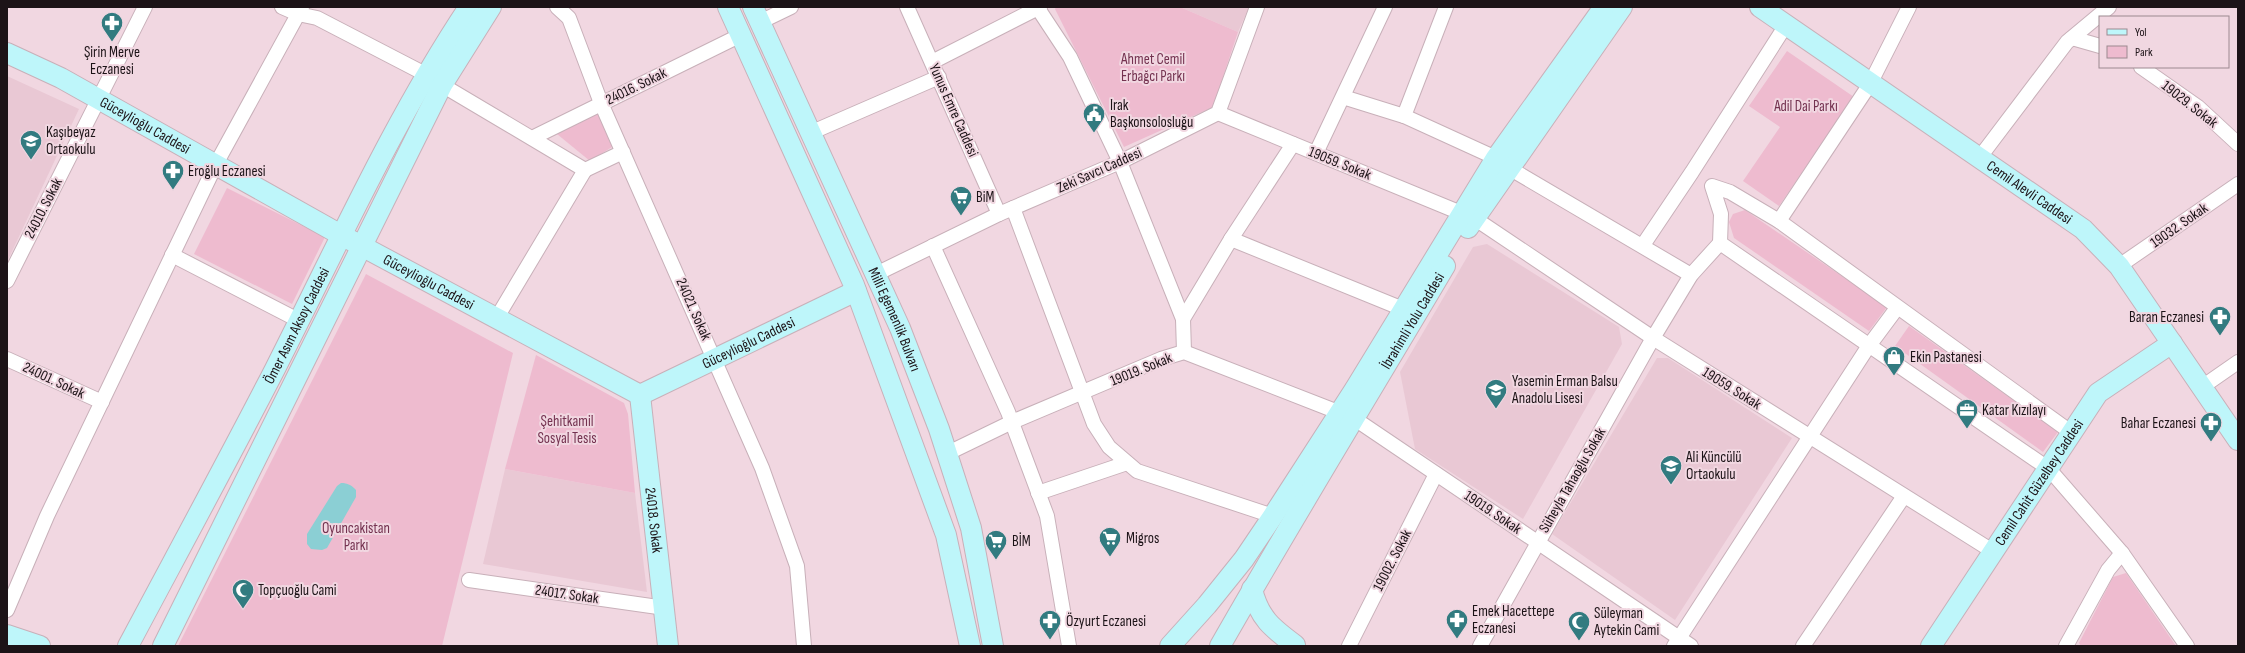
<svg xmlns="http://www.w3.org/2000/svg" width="2245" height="653" viewBox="0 0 2245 653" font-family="'Sofia Sans Condensed',sans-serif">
	<rect width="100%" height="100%" fill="#f1d7e1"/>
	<g fill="#e9c8d4">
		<polygon points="1180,7 1249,7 1238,32"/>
		<polygon points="7,76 79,109 7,262"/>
		<polygon points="1487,244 1619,327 1622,344 1523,519 1415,449 1400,372 1473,247"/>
		<polygon points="1657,358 1668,358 1792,438 1675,620 1552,534"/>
		<polygon points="505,469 635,493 647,592 483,564"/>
	</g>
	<g fill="#eebbcf">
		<polygon points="1056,7 1180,7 1238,32 1213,107 1124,147 1055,9"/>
		<polygon points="1787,51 1854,97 1779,206 1743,181 1780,127 1749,106"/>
		<polygon points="598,112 612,147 590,161 557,134"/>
		<polygon points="227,188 325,237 292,304 194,254"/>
		<polygon points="1745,210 1887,307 1869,331 1734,238 1729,222 1733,214"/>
		<polygon points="366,274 513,353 442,646 178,646"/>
		<polygon points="1909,326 2058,432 2043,452 1895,346"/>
		<polygon points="536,355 624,403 628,414 635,493 505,469"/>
		<polygon points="2126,573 2176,646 2081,646 2079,643 2113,577"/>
	</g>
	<path fill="#8bcfd4" d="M341,483C348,483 351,485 356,490V497L327,548L322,550L311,549L307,544V534L337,486Z"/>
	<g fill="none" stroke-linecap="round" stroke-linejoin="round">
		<g stroke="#c8b0b9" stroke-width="16">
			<g id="street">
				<polyline points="282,7 298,14 317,18 427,75"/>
				<polyline points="557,7 569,18 601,103 762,468 797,566 804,646"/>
				<polyline points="907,7 999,214"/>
				<polyline points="1039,10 1070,57 1120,162 1183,319"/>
				<polyline points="760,22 791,7"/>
				<polyline points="2072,38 2100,46"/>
				<polyline points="932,62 1040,7"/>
				<polyline points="2141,67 2198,107 2238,144"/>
				<polyline points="442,85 585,170 496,319"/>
				<polyline points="1343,97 1404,116 1496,158"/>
				<polyline points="1218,113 1461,213"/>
				<polyline points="1404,116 1446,7"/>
				<polyline points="810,133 939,77"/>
				<polyline points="532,138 741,35"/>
				<polyline points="1316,153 1385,7"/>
				<polyline points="1980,157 2067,42 2109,7"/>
				<polyline points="1509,168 1691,275"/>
				<polyline points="585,170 623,152"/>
				<polyline points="1013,208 1094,424 1109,447 1137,471 1273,516"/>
				<polyline points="1474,218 1653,338 1994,552"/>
				<polyline points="1779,221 1870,84 1909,7"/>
				<polyline points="1231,239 1403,309"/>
				<polyline points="1643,245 1692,172 1786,25"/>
				<polyline points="933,246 1008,412 1047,516 1069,646"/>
				<polyline points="172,255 298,320"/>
				<polyline points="2119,266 2238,184"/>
				<polyline points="876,274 999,214 1120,162 1218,113 1257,7"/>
				<polyline points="7,281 145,7"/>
				<polyline points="1184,352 1183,319 1231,239 1293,144"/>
				<polyline points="7,359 102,402"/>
				<polyline points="2202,387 2238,362"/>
				<polyline points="1355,419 1691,646"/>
				<polyline points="2072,433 1779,221 1730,192 1712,186 1721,214 1720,243 2049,469 2122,553 2187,646"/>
				<polyline points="946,454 1012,422 1161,359 1184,352 1338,412"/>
				<polyline points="1038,493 1127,463"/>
				<polyline points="469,580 665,608"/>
				<polyline points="7,610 47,516 216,164 302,7"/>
				<polyline points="1349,646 1436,474"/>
				<polyline points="1480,646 1653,338 1691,275 1720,243"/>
				<polyline points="1674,646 1868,347 1897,308"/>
				<polyline points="1803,646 1904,496"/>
				<polyline points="2066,646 2108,570 2122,553"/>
			</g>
		</g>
		<g stroke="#c8b0b9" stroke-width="22">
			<g id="secondary">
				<polyline points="728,7 854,285 946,535 970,646"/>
				<path id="s1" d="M753,7L900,328L939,429L971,528L993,646"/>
				<path id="s2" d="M1760,7L2083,229L2119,266L2238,440"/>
				<path id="s3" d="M7,53L61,78L341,235L640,395L856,291"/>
				<polyline points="1468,228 1622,7"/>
				<path id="s4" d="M640,395L668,646"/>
				<path d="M1252,589C1259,618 1272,628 1295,645"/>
				<polyline points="7,635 40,646"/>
				<path id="s5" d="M128,646C177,554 227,462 275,369C337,247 393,121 469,7"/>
				<polyline points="163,646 442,85 491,7"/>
				<polyline points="1170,646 1207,605 1244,559 1273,516 1355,389 1496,158 1604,7"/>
				<path id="s6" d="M1220,646C1293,518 1370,393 1445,266"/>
				<path id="s7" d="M1931,646L2098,393L2172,343"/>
			</g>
		</g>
		<use href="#street" stroke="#fff" stroke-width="14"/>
		<use href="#secondary" stroke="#bef6fa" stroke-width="20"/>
	</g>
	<defs>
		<g id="pharmacy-pin" transform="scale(1.15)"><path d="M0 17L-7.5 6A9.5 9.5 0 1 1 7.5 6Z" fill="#327b80" stroke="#f1d7e1"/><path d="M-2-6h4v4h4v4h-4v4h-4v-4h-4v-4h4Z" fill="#fff"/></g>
		<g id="civic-pin" transform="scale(1.15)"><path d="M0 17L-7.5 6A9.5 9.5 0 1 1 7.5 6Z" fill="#327b80" stroke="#f1d7e1"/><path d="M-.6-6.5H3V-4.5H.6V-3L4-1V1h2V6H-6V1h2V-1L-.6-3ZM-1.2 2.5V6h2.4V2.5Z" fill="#fff"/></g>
		<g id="school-pin" transform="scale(1.15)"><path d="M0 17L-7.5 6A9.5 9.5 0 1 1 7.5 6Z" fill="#327b80" stroke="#f1d7e1"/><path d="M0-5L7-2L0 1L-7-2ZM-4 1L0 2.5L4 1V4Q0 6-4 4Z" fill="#fff"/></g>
		<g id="supermarket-pin" transform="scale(1.15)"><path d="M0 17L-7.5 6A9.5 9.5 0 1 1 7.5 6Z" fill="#327b80" stroke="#f1d7e1"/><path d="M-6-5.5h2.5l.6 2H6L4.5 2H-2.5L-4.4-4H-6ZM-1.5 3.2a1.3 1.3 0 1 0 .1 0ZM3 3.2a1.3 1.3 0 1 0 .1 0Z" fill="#fff"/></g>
		<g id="shop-pin" transform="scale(1.15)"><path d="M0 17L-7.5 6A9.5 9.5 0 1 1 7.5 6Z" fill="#327b80" stroke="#f1d7e1"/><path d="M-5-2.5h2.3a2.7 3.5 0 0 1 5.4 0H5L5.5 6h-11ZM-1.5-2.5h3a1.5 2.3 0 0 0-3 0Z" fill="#fff"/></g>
		<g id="office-pin" transform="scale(1.15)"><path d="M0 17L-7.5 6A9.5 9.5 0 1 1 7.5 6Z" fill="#327b80" stroke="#f1d7e1"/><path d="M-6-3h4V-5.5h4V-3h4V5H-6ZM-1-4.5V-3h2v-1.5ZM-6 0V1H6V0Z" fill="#fff"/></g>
		<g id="mosque-pin" transform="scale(1.15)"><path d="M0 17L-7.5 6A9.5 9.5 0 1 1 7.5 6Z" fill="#327b80" stroke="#f1d7e1"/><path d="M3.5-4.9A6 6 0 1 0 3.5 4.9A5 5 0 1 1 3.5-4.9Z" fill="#fff"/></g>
	</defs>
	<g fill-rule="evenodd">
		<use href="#pharmacy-pin" x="112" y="23"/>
		<use href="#civic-pin" x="1094" y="114"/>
		<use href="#school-pin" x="31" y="141"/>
		<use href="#pharmacy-pin" x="173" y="171"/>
		<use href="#supermarket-pin" x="961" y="197"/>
		<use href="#pharmacy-pin" x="2220" y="317"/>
		<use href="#shop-pin" x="1894" y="357"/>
		<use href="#school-pin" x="1496" y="390"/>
		<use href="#office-pin" x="1967" y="410"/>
		<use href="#pharmacy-pin" x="2211" y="423"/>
		<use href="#school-pin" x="1671" y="466"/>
		<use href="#supermarket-pin" x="1110" y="538"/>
		<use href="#supermarket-pin" x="996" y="541"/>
		<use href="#mosque-pin" x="243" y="590"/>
		<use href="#pharmacy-pin" x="1457" y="620"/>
		<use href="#pharmacy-pin" x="1050" y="621"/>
		<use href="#mosque-pin" x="1579" y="622"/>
	</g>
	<g text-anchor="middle" stroke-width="4" stroke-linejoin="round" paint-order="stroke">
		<g font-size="15" fill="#1c1317" stroke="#f1d7e1" text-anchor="start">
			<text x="112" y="57" text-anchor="middle">Şirin Merve<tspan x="112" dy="17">Eczanesi</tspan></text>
			<text x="1110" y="110">Irak<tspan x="1110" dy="17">Başkonsolosluğu</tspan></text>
			<text x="46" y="137">Kaşıbeyaz<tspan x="46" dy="17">Ortaokulu</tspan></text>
			<text x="188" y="176">Eroğlu Eczanesi</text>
			<text x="976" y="202">BiM</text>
			<text x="2204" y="322" text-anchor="end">Baran Eczanesi</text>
			<text x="1910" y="362">Ekin Pastanesi</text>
			<text x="1512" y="386">Yasemin Erman Balsu<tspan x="1512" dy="17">Anadolu Lisesi</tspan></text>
			<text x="1982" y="415">Katar Kızılayı</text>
			<text x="2196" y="428" text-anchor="end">Bahar Eczanesi</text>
			<text x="1686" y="462">Ali Küncülü<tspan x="1686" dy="17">Ortaokulu</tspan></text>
			<text x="1126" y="543">Migros</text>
			<text x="1012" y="546">BİM</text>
			<text x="258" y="595">Topçuoğlu Cami</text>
			<text x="1472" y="616">Emek Hacettepe<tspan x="1472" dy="17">Eczanesi</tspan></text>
			<text x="1594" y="618">Süleyman<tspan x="1594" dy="17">Aytekin Cami</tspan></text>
			<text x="1066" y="626">Özyurt Eczanesi</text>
		</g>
		<g font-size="15" fill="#743250" stroke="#f1d7e1">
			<text x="1153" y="64">Ahmet Cemil<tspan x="1153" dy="17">Erbağcı Parkı</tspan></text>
			<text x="1806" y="111">Adil Dai Parkı</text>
			<text x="567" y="426">Şehitkamil<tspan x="567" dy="17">Sosyal Tesis</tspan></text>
			<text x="356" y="533">Oyuncakistan<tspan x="356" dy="17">Parkı</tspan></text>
		</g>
		<g font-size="15" fill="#1c1317" stroke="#f1d7e1">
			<text transform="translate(636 86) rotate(-26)" y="5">24016. Sokak</text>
			<text transform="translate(2190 104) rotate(38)" y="5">19029. Sokak</text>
			<text transform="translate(954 110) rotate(66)" y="5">Yunus Emre Caddesi</text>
			<text dy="5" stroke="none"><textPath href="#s3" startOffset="156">Güceylioğlu Caddesi</textPath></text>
			<text transform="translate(1340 163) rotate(22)" y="5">19059. Sokak</text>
			<text transform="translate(1099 170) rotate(-24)" y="5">Zeki Savcı Caddesi</text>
			<text dy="5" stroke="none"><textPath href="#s2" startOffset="327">Cemil Alevli Caddesi</textPath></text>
			<text transform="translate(43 208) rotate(-63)" y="5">24010. Sokak</text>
			<text transform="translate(2179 225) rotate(-35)" y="5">19032. Sokak</text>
			<text dy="5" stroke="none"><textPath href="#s3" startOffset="480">Güceylioğlu Caddesi</textPath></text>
			<text transform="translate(694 309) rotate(66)" y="5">24021. Sokak</text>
			<text dy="5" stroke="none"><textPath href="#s1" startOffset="343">Milli Egemenlik Bulvarı</textPath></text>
			<text dy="5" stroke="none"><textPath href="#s6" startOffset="378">İbrahimli Yolu Caddesi</textPath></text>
			<text dy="5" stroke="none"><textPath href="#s5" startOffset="362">Ömer Asım Aksoy Caddesi</textPath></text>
			<text dy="5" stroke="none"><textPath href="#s3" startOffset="840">Güceylioğlu Caddesi</textPath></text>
			<text transform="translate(1141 369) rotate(-22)" y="5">19019. Sokak</text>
			<text transform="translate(54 380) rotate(25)" y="5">24001. Sokak</text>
			<text transform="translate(1732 388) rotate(32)" y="5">19059. Sokak</text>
			<text transform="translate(1572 480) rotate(-60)" y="5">Süheyla Tahaoğlu Sokak</text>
			<text dy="5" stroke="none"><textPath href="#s7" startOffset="196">Cemil Cahit Güzelbey Caddesi</textPath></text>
			<text transform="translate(1493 512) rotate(34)" y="5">19019. Sokak</text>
			<text dy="5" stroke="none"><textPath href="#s4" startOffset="126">24018. Sokak</textPath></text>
			<text transform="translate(1392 560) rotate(-63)" y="5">19002. Sokak</text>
			<text transform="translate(567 594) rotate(8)" y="5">24017. Sokak</text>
		</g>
	</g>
	<rect width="2245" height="653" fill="none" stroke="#1c1317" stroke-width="16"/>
	<rect x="2099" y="16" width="130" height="52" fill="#f1d7e1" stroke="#9c8990"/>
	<rect x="2107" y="29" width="20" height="6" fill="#bef6fa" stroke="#9c8990"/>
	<text x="2135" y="36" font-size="12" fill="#1c1317">Yol</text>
	<rect x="2107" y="46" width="20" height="12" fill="#eebbcf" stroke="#9c8990"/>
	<text x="2135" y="56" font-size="12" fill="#1c1317">Park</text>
</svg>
